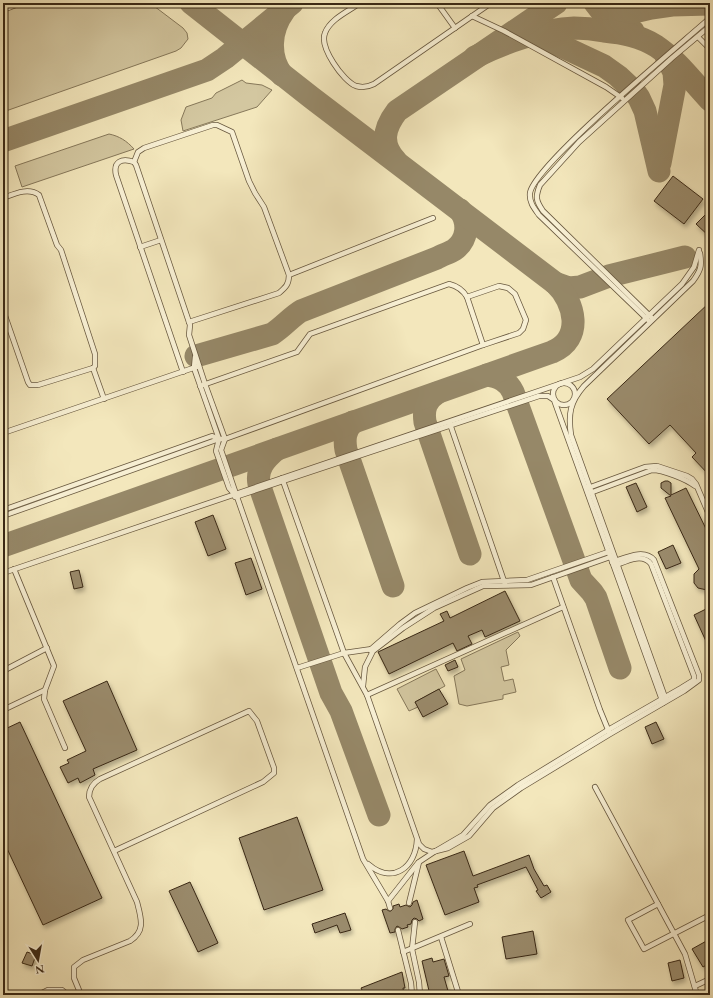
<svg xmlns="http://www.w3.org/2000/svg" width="713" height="998" viewBox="0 0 713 998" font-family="'EB Garamond',serif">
	<defs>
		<filter id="shadow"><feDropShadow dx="2" dy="3.5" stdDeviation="2" flood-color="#0004"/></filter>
	</defs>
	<rect width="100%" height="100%" fill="#f3e7bc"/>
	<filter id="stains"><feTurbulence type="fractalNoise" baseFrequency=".005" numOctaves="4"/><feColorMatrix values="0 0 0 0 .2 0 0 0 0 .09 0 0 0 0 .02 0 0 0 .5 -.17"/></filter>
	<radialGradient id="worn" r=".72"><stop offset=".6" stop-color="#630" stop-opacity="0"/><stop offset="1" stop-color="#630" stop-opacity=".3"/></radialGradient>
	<g fill="#d3c7a0" stroke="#86785a">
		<polygon points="3,3 150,3 183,28 187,33 188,39 181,48 176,51 3,112"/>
		<polygon points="242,80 246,83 262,85 272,90 257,107 183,131 181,120 186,107 212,98 216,93"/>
		<path d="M109,134C119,136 127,141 134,149L22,187L15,166Z"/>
		<polygon points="518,632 520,636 506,650 509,665 501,667 504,681 513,679 516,692 503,695 503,699 467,706 459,704 454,676 465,670 461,659"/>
		<polygon points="436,669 445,686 415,702 418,707 409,711 397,689"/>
	</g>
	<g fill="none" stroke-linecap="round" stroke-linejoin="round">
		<g stroke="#968868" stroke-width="23">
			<polyline points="595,3 602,12 633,31"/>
			<polyline points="604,19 651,8 672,5 710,4"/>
			<polyline points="532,34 557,44 604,66 618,76 634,91 639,98 645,111 659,171"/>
			<path d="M475,57C503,43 542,29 574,28C584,28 594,29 604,31C623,33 640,36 656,46C677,60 693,82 710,100"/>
			<path d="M282,75C268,56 270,30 284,11"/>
			<polyline points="3,141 207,70 225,58 292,3"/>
			<path d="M396,161C380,144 384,128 397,111L556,3"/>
			<polyline points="660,163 675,85 674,72 666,56"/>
			<polyline points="555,283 569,288 580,287 609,276 685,257"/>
			<path d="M196,356L272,334C283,327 291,317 301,311L437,258C442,255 449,253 454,250C468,240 469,223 460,210"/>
			<path d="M487,375C499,377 508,381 513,392L581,580L592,592L596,598L620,668"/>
			<path d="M437,393C426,400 423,409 425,422L470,554"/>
			<path d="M353,422C345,430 344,439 346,450L393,586"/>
			<path d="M277,449C265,459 256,469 259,484L331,693L341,711L379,815"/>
			<path d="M3,546L552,352C584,339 575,302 555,283L312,98L191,3"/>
		</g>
	</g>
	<g fill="#9a8b6c" stroke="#392815" filter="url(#shadow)">
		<polygon points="673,176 703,199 684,224 654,201"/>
		<polygon points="710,210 710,237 696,224"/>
		<polygon points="710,302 710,476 692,457 696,453 670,425 649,444 607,399"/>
		<polygon points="665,481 668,481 671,483 671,495 686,488 710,537 710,589 707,590 698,588 694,583 694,574 699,569 665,498 671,496 661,488 661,483"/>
		<polygon points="636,483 647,507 637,512 626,487"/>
		<polygon points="213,515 226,549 208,556 195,522"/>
		<polygon points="673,545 681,563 666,569 658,552"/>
		<polygon points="251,558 262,589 246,595 235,563"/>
		<polygon points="79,570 83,587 74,589 70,572"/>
		<polygon points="505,591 520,621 485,637 482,630 468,636 472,644 457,651 453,643 389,674 378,652 444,621 440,614 447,611 450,618"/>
		<polygon points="710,607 710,650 694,615"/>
		<polygon points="455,660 458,667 448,671 445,665"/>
		<polygon points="107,681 137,750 93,769 95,775 80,783 78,778 68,783 60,767 69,763 67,760 86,751 63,701"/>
		<polygon points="439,689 448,704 423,717 415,702"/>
		<polygon points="20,722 102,898 43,925 3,840 3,730"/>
		<polygon points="656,722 664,739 652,744 645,727"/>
		<polygon points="297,817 323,890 264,910 239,838"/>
		<polygon points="464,851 473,876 529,855 534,869 544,886 547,885 551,892 541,898 536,891 538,890 526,867 477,885 478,887 474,888 479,902 445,915 426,865"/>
		<polygon points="190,882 218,943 198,952 169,891"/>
		<polygon points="417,900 423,919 419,921 417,919 414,918 412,920 411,924 407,925 408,927 402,929 399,927 397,926 395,929 395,932 390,933 382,910 386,909 389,911 391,911 393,909 393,906 399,904 400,907 406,905 410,907 412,905 413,902"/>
		<polygon points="345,913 351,930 340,933 337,925 315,933 312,924"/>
		<polygon points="533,931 537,954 506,959 502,937"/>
		<polygon points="710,939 710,963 703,967 692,949"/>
		<polygon points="27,952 36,955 32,966 22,963"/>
		<polygon points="432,958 433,962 444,959 449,976 444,977 448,991 435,995 430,995 422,961"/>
		<polygon points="680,960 684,978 672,981 668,963"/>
		<polygon points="402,972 405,988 403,988 404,995 352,995 362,990 361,988"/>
	</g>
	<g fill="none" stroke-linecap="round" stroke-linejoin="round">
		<g stroke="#68583f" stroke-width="6">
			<g id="lane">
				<path d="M360,3C349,11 330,19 325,33C319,47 343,81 356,86C363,88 368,87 374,84L491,3"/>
				<polyline points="437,3 455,28"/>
				<polyline points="3,10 21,3"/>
				<polyline points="472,16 504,31 606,87 622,98"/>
				<polyline points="698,37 710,49"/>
				<path d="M134,162L138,152L144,148L213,125H217L232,132L249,181L255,193L264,207L289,275C289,284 286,287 279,293L189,322"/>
				<path d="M3,198C14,194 28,187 39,195L57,245L61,250L95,354V366L93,368L38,385H30L28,382L3,310"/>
				<polyline points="140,247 161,240"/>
				<polyline points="289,275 433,218"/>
				<polyline points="467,297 499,286 508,288 515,294 526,320 523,329 519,333 483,345"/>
				<path d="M651,317L543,211C536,201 535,197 540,185L579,142L672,58L710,26"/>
				<path d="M648,320L539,215C534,208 529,202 530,193C534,165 681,44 710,18"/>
				<polyline points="195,357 194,368 219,439 216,451 229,488 236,496"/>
				<polyline points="93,368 104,399"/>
				<path d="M183,372L116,175C113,161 122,158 134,162L136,165L190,325L189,335L205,384L225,439L221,450L236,494L363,859L388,901L390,908"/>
				<circle cx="564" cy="394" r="11"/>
				<polyline points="450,424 505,584"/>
				<polyline points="3,433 199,366"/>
				<path d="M282,478L344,653L367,695L419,844L424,849L432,852L448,848L469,836L493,808L521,788L610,734L684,691L699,680V675L654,560C644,548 625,558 612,562"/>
				<polyline points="588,488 645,467 657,466 687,476 692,479 696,484 710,517"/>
				<path d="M590,493L652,470C663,470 686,479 695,486"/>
				<polyline points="235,497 539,396 548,396 554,400 663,703"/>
				<polyline points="3,510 212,436 219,439"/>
				<path d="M3,516L219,439H225L483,345L467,297C463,290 457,286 449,284L310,334L297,352L200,386"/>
				<polyline points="14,569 54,666 45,690 44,699 65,748"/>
				<polyline points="3,573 580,377 593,369 682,284 694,267 699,250"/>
				<polyline points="553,577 600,710 609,732"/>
				<polyline points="370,650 400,624 415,613 467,588 482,582 527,580 611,551"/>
				<polyline points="297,668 344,653 372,649"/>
				<polyline points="3,671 47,648"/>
				<polyline points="363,686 365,667 373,651 403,628 434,608 483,586 531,585 613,556"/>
				<polyline points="367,695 563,607"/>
				<path d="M666,700L571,435C568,414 570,402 584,386L693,281C701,270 702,266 700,253"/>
				<polyline points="3,710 45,690"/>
				<polyline points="595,787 685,954 697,995"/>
				<path d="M368,864C392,885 416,868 417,839"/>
				<polyline points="388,901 418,863"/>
				<path d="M409,903L419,862L434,852L463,835L490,805L518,785L608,730L681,688L694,680V676L651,564C642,552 625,562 614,566"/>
				<polyline points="658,904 628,920 644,949 710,915"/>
				<polyline points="415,922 412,949 419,982 420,995"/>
				<polyline points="398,930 411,983 412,995"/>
				<polyline points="441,937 459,995"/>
				<polyline points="403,952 470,924"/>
				<polyline points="695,986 710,979"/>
				<polyline points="38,995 48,990 62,990 68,995"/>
				<path d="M81,995L74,978V967L83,960L130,941C146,931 141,918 137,902L89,797C89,788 93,783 100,779L249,711L257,721L274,768V773L263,782L114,851"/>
			</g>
		</g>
		<use href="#lane" stroke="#f7efd3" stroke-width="4.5"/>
	</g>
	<rect width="713" height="998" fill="none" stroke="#f3e7bc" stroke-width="16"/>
	<rect x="4" y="4" width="705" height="990" fill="none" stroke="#392815" stroke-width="2"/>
	<rect x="8" y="8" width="697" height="982" fill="none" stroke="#392815"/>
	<g transform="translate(38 960) rotate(169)" stroke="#f7efd3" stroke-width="3" paint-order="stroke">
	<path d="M0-3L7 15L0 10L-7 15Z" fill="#392815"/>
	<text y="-6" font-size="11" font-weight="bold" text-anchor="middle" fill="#392815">N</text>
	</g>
	<rect width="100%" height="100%" filter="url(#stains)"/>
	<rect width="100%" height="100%" fill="url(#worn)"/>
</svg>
